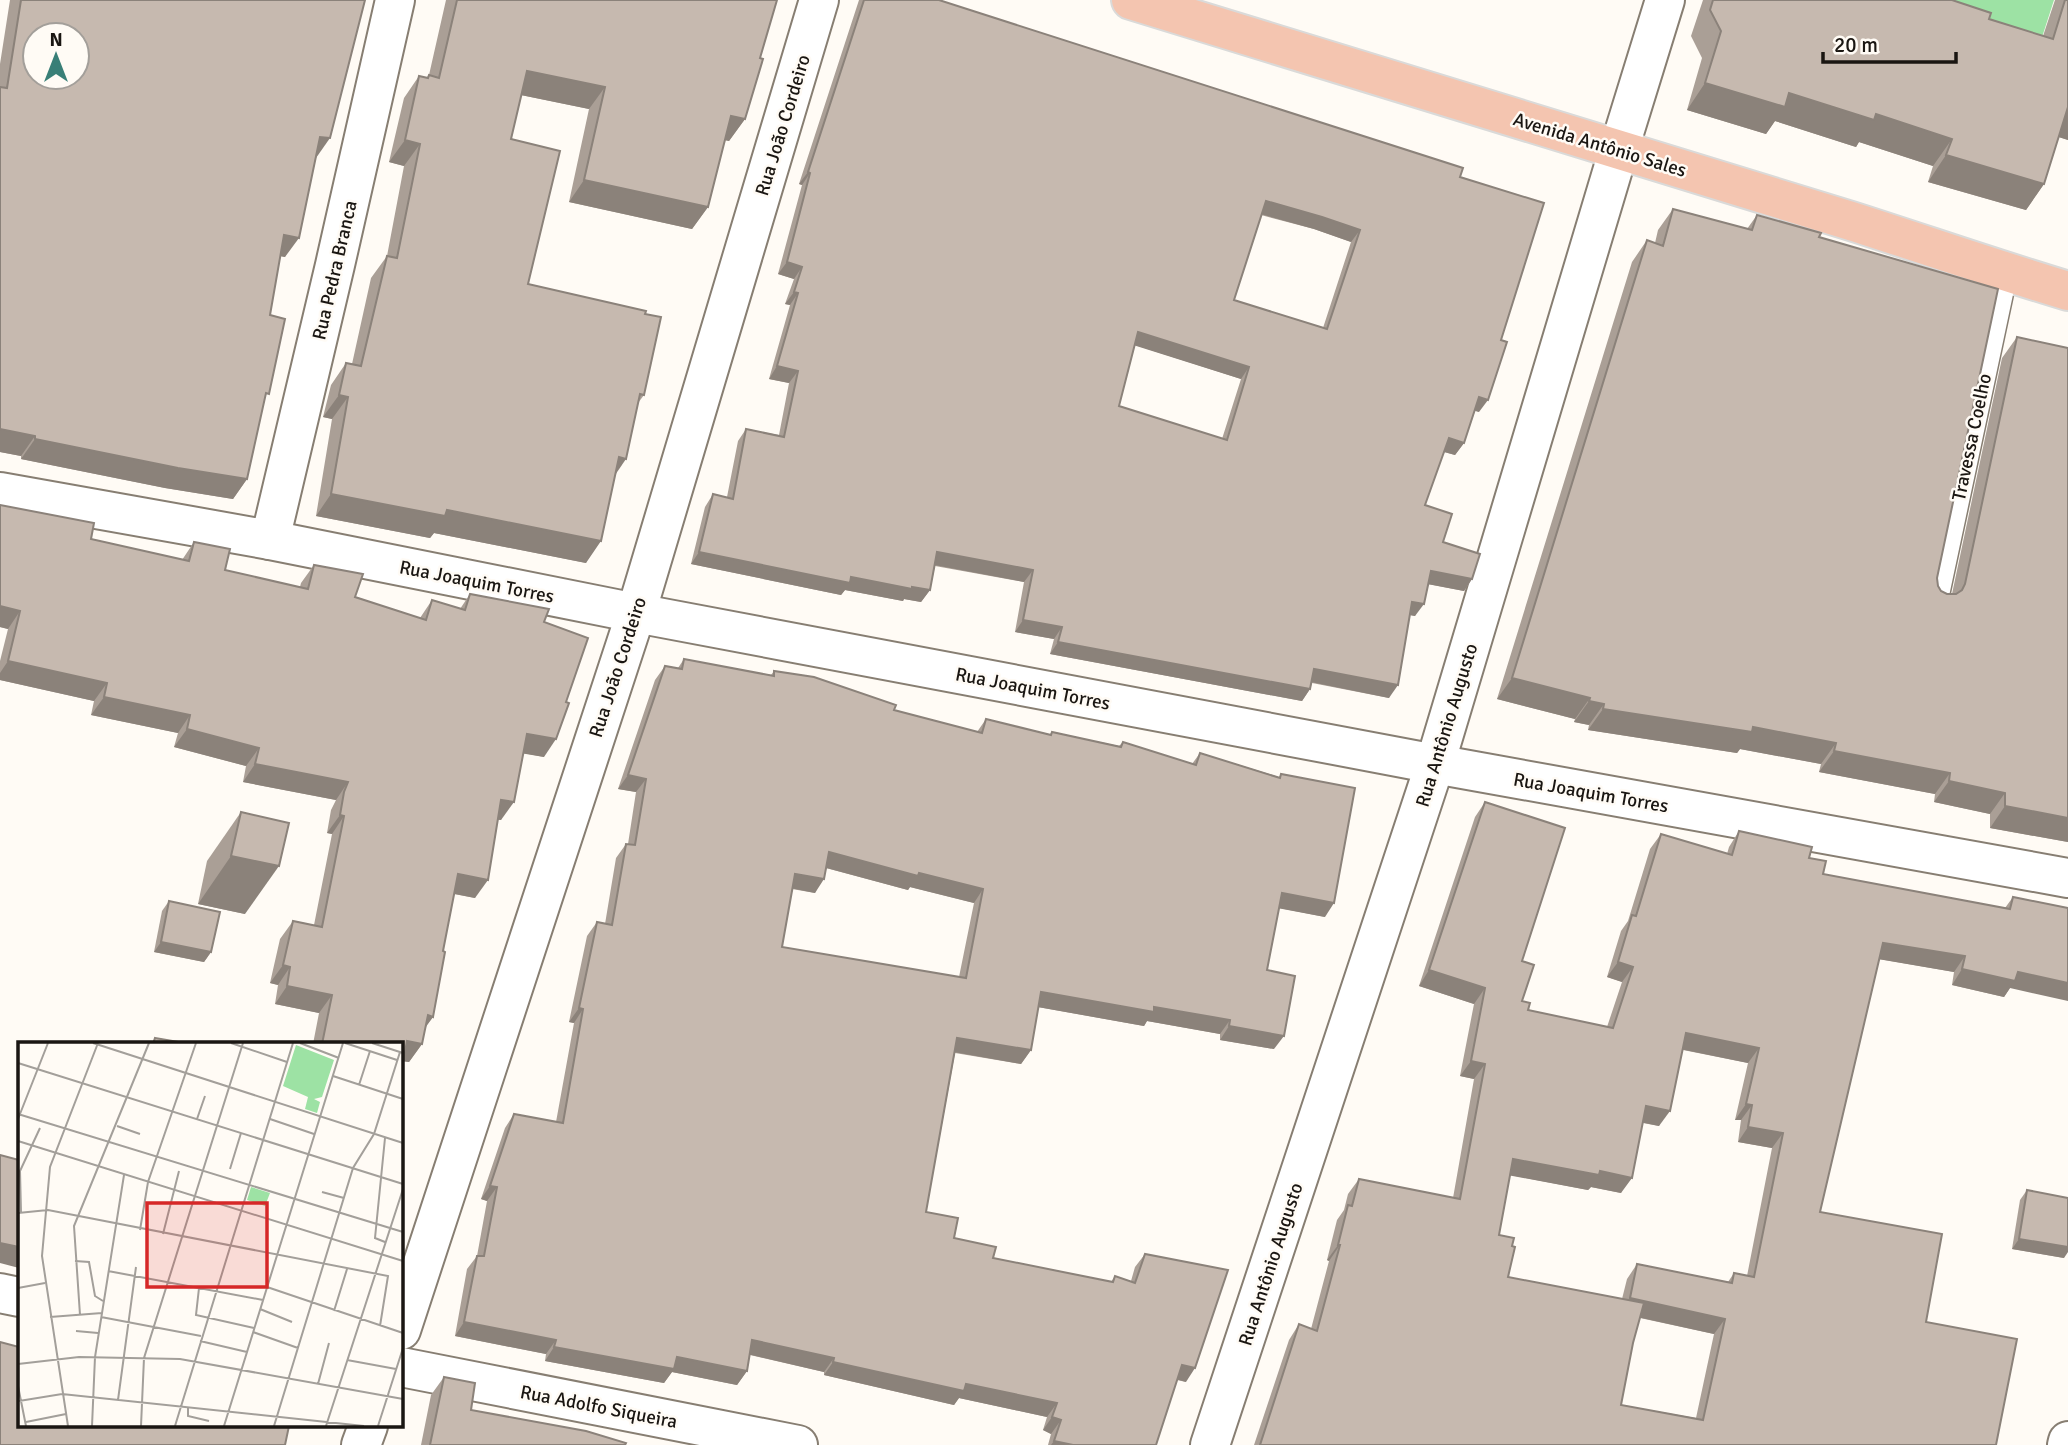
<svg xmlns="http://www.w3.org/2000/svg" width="2068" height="1445" viewBox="0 0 2068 1445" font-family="Signika,sans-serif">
	<rect width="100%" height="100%" fill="#fffbf5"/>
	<polygon fill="#9de2a4" points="1849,0 2054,0 2035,59"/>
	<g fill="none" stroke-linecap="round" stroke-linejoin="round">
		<g stroke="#877e72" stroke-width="26">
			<polyline id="service" points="1936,602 2006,272"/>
		</g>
		<g stroke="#877e72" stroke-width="42">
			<g id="minor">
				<polyline points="0,492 270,540 636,613 1435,764 2068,878"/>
				<polyline points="270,540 335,265 395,0"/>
				<polyline points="0,1293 19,1297"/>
				<polyline points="401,1367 798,1445"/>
			</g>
		</g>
		<g stroke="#877e72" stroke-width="42">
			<g id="tertiary">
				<polyline points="401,1330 636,613 819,0"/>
				<polyline points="361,1445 368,1426"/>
				<polyline points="1210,1445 1435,764 1619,149 1665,0"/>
				<polyline points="2067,1445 2068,1441"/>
			</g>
		</g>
		<g stroke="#dadad9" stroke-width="42">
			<path id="primary" d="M1131,0C1371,73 1611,147 1851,221C1923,244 1995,269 2068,291"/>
		</g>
		<use href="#service" stroke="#fff" stroke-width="23"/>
		<use href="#minor" stroke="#fff" stroke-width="38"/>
		<use href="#tertiary" stroke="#fff" stroke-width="38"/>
		<use href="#primary" stroke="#f4c5b0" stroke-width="38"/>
	</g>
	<g fill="#aa9f96" fill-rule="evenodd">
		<polygon points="10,0 365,0 285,257 280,256 270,315 264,401 247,479 233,499 165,488 21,459 21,456 0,452 0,64"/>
		<polygon points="446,0 777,0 760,58 745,119 729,141 725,140 708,207 692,229 569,202 589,109 521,95 511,139 528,284 645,314 644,395 638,403 586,563 434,533 430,538 316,516 332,419 323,417 331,385 346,363 352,364 371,278 387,256 404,166 389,162 404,98 419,76 427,78 429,75"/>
		<path d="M859,0H939L1460,177L1479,412L1475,411L1464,443L1455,455L1444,452L1425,505L1443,542L1472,579L1464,591L1428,584L1415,616L1410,615L1389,698L1312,683L1310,689L1302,701L1050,654L1054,639L1015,632L1024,582L935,566L930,590L921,602L904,599L903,601L845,590L841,595L691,564L705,507L713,494L727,497L738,441L746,429L779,435L789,383L769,379L790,305L785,304L794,279L778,274L802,185L799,184ZM1261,215L1314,229L1351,242L1323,328L1234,300ZM1135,345L1241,379L1222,439L1119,406Z"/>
		<polygon points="1703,0 1952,0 1989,19 2043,36 2055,0 2068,0 2068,140 2059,137 2044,184 2026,210 1928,182 1933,166 1859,142 1856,147 1775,121 1766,134 1687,110 1702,58 1691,36"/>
		<polygon points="1673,209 1747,229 1757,215 1819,237 1937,578 1938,586 1941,591 1947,594 1952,594 2002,358 2017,337 2068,348 2068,842 1990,828 1990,814 1934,802 1935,794 1819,772 1821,764 1740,749 1737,753 1588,730 1589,725 1574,722 1575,719 1497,699 1632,262 1647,240 1655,243 1658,230"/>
		<polygon points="0,505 91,539 182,560 194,542 225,570 300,587 301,583 314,565 355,597 420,618 432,600 460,609 470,594 544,622 544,757 523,753 501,820 498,820 475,898 454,894 443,951 433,1017 425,1027 422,1044 409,1062 403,1061 401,1044 313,1044 319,1013 275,1004 278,985 270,983 280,939 293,921 314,925 332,834 327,833 331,810 336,800 243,782 246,766 174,747 178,733 91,715 94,701 0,680 0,661 8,629 0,627"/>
		<path d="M684,659L771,675L774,671L894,710L977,732L986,719L1050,735L1052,732L1119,746L1123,742L1192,764L1200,753L1279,777L1281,774L1325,917L1279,908L1267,970L1274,1049L1220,1040V1034L1147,1021L1144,1026L1038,1007L1031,1050L1021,1064L955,1053L926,1212L954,1238L993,1258L1111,1282L1115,1276L1131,1281L1135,1267L1145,1254L1186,1382L1177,1380L1156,1445H1048L1051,1434L1043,1430L1047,1417L959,1398L954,1405L824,1375V1372L750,1355L747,1371L737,1385L672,1372L664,1383L545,1361L546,1354L455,1336L467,1269L477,1256L487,1201L481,1199L505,1128L514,1114L556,1122L574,1023L569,1022L587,936L597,922L605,924L616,858L626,844H628L636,792L618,789L655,680L665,666L678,668ZM826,868L908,890L910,887L974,903L959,977L782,947L792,889L815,893Z"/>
		<path d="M1485,802L1522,961V1001L1528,1010L1607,1027L1622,982L1607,977L1621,931L1628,921L1650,849L1661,834L1727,854L1729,847L1739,831L1809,858L1823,874L2005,908L2013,897L2010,988L2004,997L1952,985L1954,972L1879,959L1820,1212L1926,1322L1996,1445H1254L1289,1340L1299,1324L1311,1329L1329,1261L1327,1260L1337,1220L1344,1210L1348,1194L1359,1179L1453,1198L1474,1079L1460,1076L1474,1004L1419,986L1475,817ZM1683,1050L1748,1063L1735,1120H1741L1738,1142L1772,1148L1747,1276L1734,1273L1728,1282L1637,1264L1627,1279L1622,1299L1508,1277L1512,1246L1499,1235L1510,1175L1588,1190L1591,1187L1621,1193L1643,1123L1659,1126ZM1640,1318L1714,1334L1696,1418L1621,1405L1633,1343Z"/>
		<polygon points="241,812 245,914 198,904 207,861"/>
		<polygon points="169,901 211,952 204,962 154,952 162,911"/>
		<polygon points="2027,1190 2064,1258 2012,1249 2020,1200"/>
		<polygon points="444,1377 471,1410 625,1445 421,1445 431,1395"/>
	</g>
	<g fill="#8b827a">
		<polygon points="527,71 605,87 589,109 511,93"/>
		<polygon points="1705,83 1789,93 1876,114 1952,139 1933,166 1859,142 1856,147 1775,121 1766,134 1687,110"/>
		<polygon points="2068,107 2068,140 2049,134"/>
		<polygon points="731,116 745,119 729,141 715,138"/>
		<polygon points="320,137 330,138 316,158"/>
		<polygon points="405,140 420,144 404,166 389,162"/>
		<polygon points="1946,155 2044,184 2026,210 1928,182"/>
		<polygon points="808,172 810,173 802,185 799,184"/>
		<polygon points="584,180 708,207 692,229 569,202"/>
		<polygon points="1266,201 1322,217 1360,230 1351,242 1314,229 1257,213"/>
		<polygon points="284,235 299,238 285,257 270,254"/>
		<polygon points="787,262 802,267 794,279 778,274"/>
		<polygon points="794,292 798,293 790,305 785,304"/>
		<polygon points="1138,332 1249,367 1241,379 1130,344"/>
		<polygon points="777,366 798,371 789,383 769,379"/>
		<polygon points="339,395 348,397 332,419 323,417"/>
		<polygon points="1479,397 1488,400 1479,412 1471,409"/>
		<polygon points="0,429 35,436 21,456 0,452"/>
		<polygon points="1449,438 1464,443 1455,455 1441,451"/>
		<polygon points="35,439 247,479 233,499 165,488 21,459"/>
		<polygon points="619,457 626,459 611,481"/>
		<polygon points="331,494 447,510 601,541 586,563 434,533 430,538 316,516"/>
		<polygon points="699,552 912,587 930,590 921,602 904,599 903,601 845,590 841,595 691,564"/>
		<polygon points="937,552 1033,570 1024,582 929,564"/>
		<polygon points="1431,571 1472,579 1464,591 1422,583"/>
		<polygon points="1412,602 1424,604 1415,616 1404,614"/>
		<polygon points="0,606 20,611 8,629 0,627"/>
		<polygon points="1023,620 1062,627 1054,639 1015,632"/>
		<polygon points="1058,642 1310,689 1302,701 1050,654"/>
		<polygon points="8,661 107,683 94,701 0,680 0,673"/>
		<polygon points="1314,669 1398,685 1389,698 1306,681"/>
		<polygon points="1512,678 1590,698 1575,719 1497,699"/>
		<polygon points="104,697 190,715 178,733 91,715"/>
		<polygon points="1589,701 1604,704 1589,725 1574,722"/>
		<polygon points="1603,709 1753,727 1836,743 1821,764 1740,749 1737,753 1588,730"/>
		<polygon points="187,729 259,748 246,766 174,747"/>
		<polygon points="527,734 556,739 544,757 514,752"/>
		<polygon points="1834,751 1950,773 1935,794 1819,772"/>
		<polygon points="255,764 348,782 336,800 243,782"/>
		<polygon points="628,775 646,779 636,792 618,789"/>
		<polygon points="1949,781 2005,793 1990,814 1934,802"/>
		<polygon points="501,800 514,802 501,820 488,818"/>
		<polygon points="2005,806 2068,818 2068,842 1990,828"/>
		<polygon points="340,815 344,816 332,834 327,833"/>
		<polygon points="829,852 919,873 983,889 974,903 910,887 908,890 819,866"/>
		<polygon points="231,856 279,866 245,914 198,904"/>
		<polygon points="458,874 488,880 475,898 445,892"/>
		<polygon points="795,874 824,879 815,893 785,887"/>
		<polygon points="1282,893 1334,903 1325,917 1272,907"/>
		<polygon points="161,942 211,952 204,962 154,952"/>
		<polygon points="1883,943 1965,956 1954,972 1872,958"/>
		<polygon points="1618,962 1633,967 1622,982 1607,977"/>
		<polygon points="283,965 290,967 278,985 270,983"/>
		<polygon points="1962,969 2018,972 2068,983 2068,1001 2010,988 2004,997 1952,985"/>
		<polygon points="1429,970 1485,988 1474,1004 1419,986"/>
		<polygon points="287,986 332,995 319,1013 275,1004"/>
		<polygon points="1041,992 1154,1007 1230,1020 1220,1034 1147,1021 1144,1026 1032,1006"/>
		<polygon points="579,1008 583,1009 574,1023 569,1022"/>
		<polygon points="428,1015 433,1017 420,1035"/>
		<polygon points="1229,1026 1284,1036 1274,1049 1220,1040"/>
		<polygon points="1686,1033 1759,1048 1748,1063 1675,1048"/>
		<polygon points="957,1038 1031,1050 1021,1064 948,1051"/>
		<polygon points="407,1041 422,1044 409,1062 401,1061"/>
		<polygon points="1471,1061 1485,1064 1474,1079 1460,1076"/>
		<polygon points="1746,1104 1752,1105 1741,1120 1735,1120"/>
		<polygon points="1646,1106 1670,1111 1659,1126 1635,1121"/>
		<polygon points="1748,1127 1783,1133 1772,1148 1738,1142"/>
		<polygon points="1513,1159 1600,1171 1632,1178 1621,1193 1591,1187 1588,1190 1502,1174"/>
		<polygon points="490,1186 497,1187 487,1201 481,1199"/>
		<polygon points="2019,1239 2068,1247 2068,1252 2064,1258 2012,1249"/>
		<polygon points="0,1243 19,1247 19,1268 0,1263"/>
		<polygon points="1338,1245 1340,1245 1329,1261 1327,1260"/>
		<polygon points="1630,1298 1725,1319 1714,1334 1619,1313"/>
		<polygon points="464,1322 556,1340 546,1354 455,1336"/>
		<polygon points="752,1340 834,1358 824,1372 743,1353"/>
		<polygon points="554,1347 677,1357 747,1371 737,1385 672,1372 664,1383 545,1361"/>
		<polygon points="833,1362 966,1384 1057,1403 1047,1417 959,1398 954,1405 824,1375"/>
		<polygon points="1182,1365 1195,1368 1186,1382 1172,1378"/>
		<polygon points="1052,1417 1061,1420 1051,1434 1043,1430"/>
		<polygon points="1054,1441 1073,1445 1051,1445"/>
	</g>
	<g fill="#c6b9af" stroke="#8b827a" stroke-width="2" fill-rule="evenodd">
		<path d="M21,0H365L330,138L320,137L299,238L284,235L270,315L285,319L269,394L266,393L247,479L178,468L35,439V436L0,429V87L7,88ZM35,35H77V77H35Z"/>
		<polygon points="457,0 777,0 760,58 763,59 745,119 731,116 708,207 584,180 605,87 527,71 511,139 560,151 528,284 646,311 645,314 661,317 644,395 640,394 626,459 619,457 601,541 447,510 445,516 331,494 348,397 339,395 346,363 361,366 387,256 397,258 420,144 405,140 419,76 428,78 429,75 439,78"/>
		<path d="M864,0H939L1463,168L1460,177L1544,203L1501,340L1507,342L1488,400L1479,397L1464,443L1449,438L1425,505L1452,514L1443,542L1480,554L1472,579L1431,571L1424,604L1412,602L1398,685L1314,669L1310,689L1058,642L1062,627L1023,620L1033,570L937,552L930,590L912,587V589L851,577L850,583L699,552L713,494L733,499L746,429L784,437L798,371L777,366L798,293L794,292L802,267L787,262L810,173L808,172ZM1266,201L1322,217L1360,230L1327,329L1234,300ZM1138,332L1249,367L1227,440L1119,406Z"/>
		<polygon points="1713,0 1952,0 1991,13 1989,19 2053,39 2065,0 2068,0 2068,107 2044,184 1946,155 1952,139 1876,114 1874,120 1789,93 1785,107 1705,83 1721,31 1710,10"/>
		<polygon points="1673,209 1752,230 1757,215 1821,233 1819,237 1998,289 1937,578 1938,586 1941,591 1947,594 1956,594 1962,590 1965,584 2017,337 2068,348 2068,818 2005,806 2005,793 1949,781 1950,773 1834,751 1836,743 1753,727 1752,732 1603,709 1604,704 1589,701 1590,698 1512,678 1647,240 1663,246"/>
		<polygon points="0,505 94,523 91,539 189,561 194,542 230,549 225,570 308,589 314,565 363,574 355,597 426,620 432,600 465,610 470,594 549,609 544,622 588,638 566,702 569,703 556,739 527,734 514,802 501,800 488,880 458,874 443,951 445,952 433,1017 428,1015 422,1044 407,1041 401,1073 401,1044 322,1044 332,995 287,986 290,967 283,965 293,921 322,927 344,816 340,815 344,792 348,782 255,764 259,748 187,729 190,715 104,697 107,683 8,661 20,611 0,606"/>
		<path d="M684,659L774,676V671L814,677L896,705L894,710L982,733L986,719L1051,735L1052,732L1121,747L1123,742L1196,765L1200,753L1280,778L1281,774L1355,788L1334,903L1282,893L1267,970L1295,976L1284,1036L1229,1026L1230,1020L1154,1007V1012L1041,992L1031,1050L957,1038L926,1212L958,1218L954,1238L996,1247L993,1258L1113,1282L1115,1276L1135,1283L1145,1254L1228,1270L1195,1368L1182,1365L1156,1445H1073L1054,1441L1061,1420L1052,1417L1057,1403L966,1384L964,1391L833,1362L834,1358L752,1340L747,1371L677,1357L674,1369L554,1347L556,1340L464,1322L477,1256H484L497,1187L490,1186L514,1114L563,1123L583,1009L579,1008L597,922L612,925L626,844L635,845L646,779L628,775L665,666L682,669ZM829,852L918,876L919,873L983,889L966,978L782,947L795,874L824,879Z"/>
		<path d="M1485,802L1565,828L1522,961L1534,965L1522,1001L1530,1003L1528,1010L1613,1028L1633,967L1618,962L1632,915L1636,916L1661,834L1732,855L1739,831L1812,847L1809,858L1826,861L1823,874L2010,909L2013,897L2068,908V983L2018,972L2015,981L1962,969L1965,956L1883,943L1820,1212L1942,1234L1926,1322L2017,1339L1996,1445H1260L1299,1324L1317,1331L1340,1245H1338L1348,1205L1352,1206L1359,1179L1460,1199L1485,1064L1471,1061L1485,988L1429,970ZM1686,1033L1759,1048L1746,1104L1752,1105L1748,1127L1783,1133L1754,1277L1734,1273L1732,1283L1637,1264L1630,1298L1725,1319L1703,1420L1621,1405L1633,1343L1644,1303L1508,1277L1515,1247L1512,1246L1514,1238L1499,1235L1513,1159L1599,1175L1600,1171L1632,1178L1646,1106L1670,1111Z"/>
		<polygon points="241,812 289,823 279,866 231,856"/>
		<polygon points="169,901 220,912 211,952 161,942"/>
		<polygon points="155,1038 190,1044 153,1044"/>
		<polygon points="0,1155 19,1160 19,1247 0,1243"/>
		<polygon points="2027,1190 2068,1198 2068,1247 2019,1239"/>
		<polygon points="0,1342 19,1347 19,1426 289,1426 285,1445 0,1445"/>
		<polygon points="444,1377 475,1383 471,1410 586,1431 626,1443 625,1445 430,1445"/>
	</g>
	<g text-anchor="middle" stroke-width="5" stroke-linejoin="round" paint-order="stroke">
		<g font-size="19" fill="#1a1612" stroke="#fffbf5">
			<text transform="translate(782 125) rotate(-73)" y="7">Rua João Cordeiro</text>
			<text transform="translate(1600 144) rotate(17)" y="7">Avenida Antônio Sales</text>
			<text transform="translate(334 270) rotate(-77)" y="7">Rua Pedra Branca</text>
			<text transform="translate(1971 437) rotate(-78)" y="7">Travessa Coelho</text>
			<text transform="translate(477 581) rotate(11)" y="7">Rua Joaquim Torres</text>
			<text transform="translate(617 667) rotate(-72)" y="7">Rua João Cordeiro</text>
			<text transform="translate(1033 688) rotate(11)" y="7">Rua Joaquim Torres</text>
			<text transform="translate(1446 725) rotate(-73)" y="7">Rua Antônio Augusto</text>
			<text transform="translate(1591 792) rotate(10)" y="7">Rua Joaquim Torres</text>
			<text transform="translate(1270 1264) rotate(-72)" y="7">Rua Antônio Augusto</text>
			<text transform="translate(599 1406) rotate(11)" y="7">Rua Adolfo Siqueira</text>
		</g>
	</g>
	<g transform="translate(18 1042)">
		<rect width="385" height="385" fill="#fffbf5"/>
		<path d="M278,3L316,18L304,55L296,57L302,60L299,71L287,67L290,55L265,44ZM233,145L252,151L247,164L229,158Z" fill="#9de2a4"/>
		<path fill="none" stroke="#a39f9a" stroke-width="2" d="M75,1L385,101M213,1L269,20M282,1L321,16M327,1L379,18M354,1L385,11M0,21L385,142M315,34L385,57M341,43L352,9M0,72L385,190M0,77L30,1M179,77L187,54M252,77L296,92M99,84L122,92M0,99L385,219M212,127L223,91M304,150L326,156M3,170L2,129L22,86M0,171L30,168L370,234L362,284M122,188L130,140L178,1M145,192L161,129M367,200L357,196L367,96M57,219L71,220L77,254L85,259M90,229L245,258M249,245L385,291M0,246L27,241M181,246L178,273L236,286M242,267L274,280M316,269L329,227M62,273L56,184L131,1M32,275L84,271M83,275L183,294M58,289L80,291M235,290L280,306M182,299L229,310M329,318L378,327M0,322L61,315L162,317L385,357M300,342L311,301M0,344L8,384M100,358L118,225M1,359L44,352L346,384M170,366V374L191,379M8,380L48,372M50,384L24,214L32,125L80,1M74,384L77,315L106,133M123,384L126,316L225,1M157,384L275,1M206,384L325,1M256,384L335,126L356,92L382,10M308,384L385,147M360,384L385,306"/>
		<path fill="#d62828" fill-opacity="0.15" stroke="#d62828" stroke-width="3.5" d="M129,161H249V245H129Z"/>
		<rect width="385" height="385" fill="none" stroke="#1a1612" stroke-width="3.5"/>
	</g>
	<g transform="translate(56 56)"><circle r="33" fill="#fffbf5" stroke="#a39f9a" stroke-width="2"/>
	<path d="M0-5L12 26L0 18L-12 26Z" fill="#397f77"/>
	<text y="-10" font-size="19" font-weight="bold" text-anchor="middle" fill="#1a1612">N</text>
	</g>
	<path d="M1823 52v10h133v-10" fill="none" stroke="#1a1612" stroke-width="3.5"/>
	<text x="1834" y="52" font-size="21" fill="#1a1612" stroke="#fffbf5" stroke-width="5" paint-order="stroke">20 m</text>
</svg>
